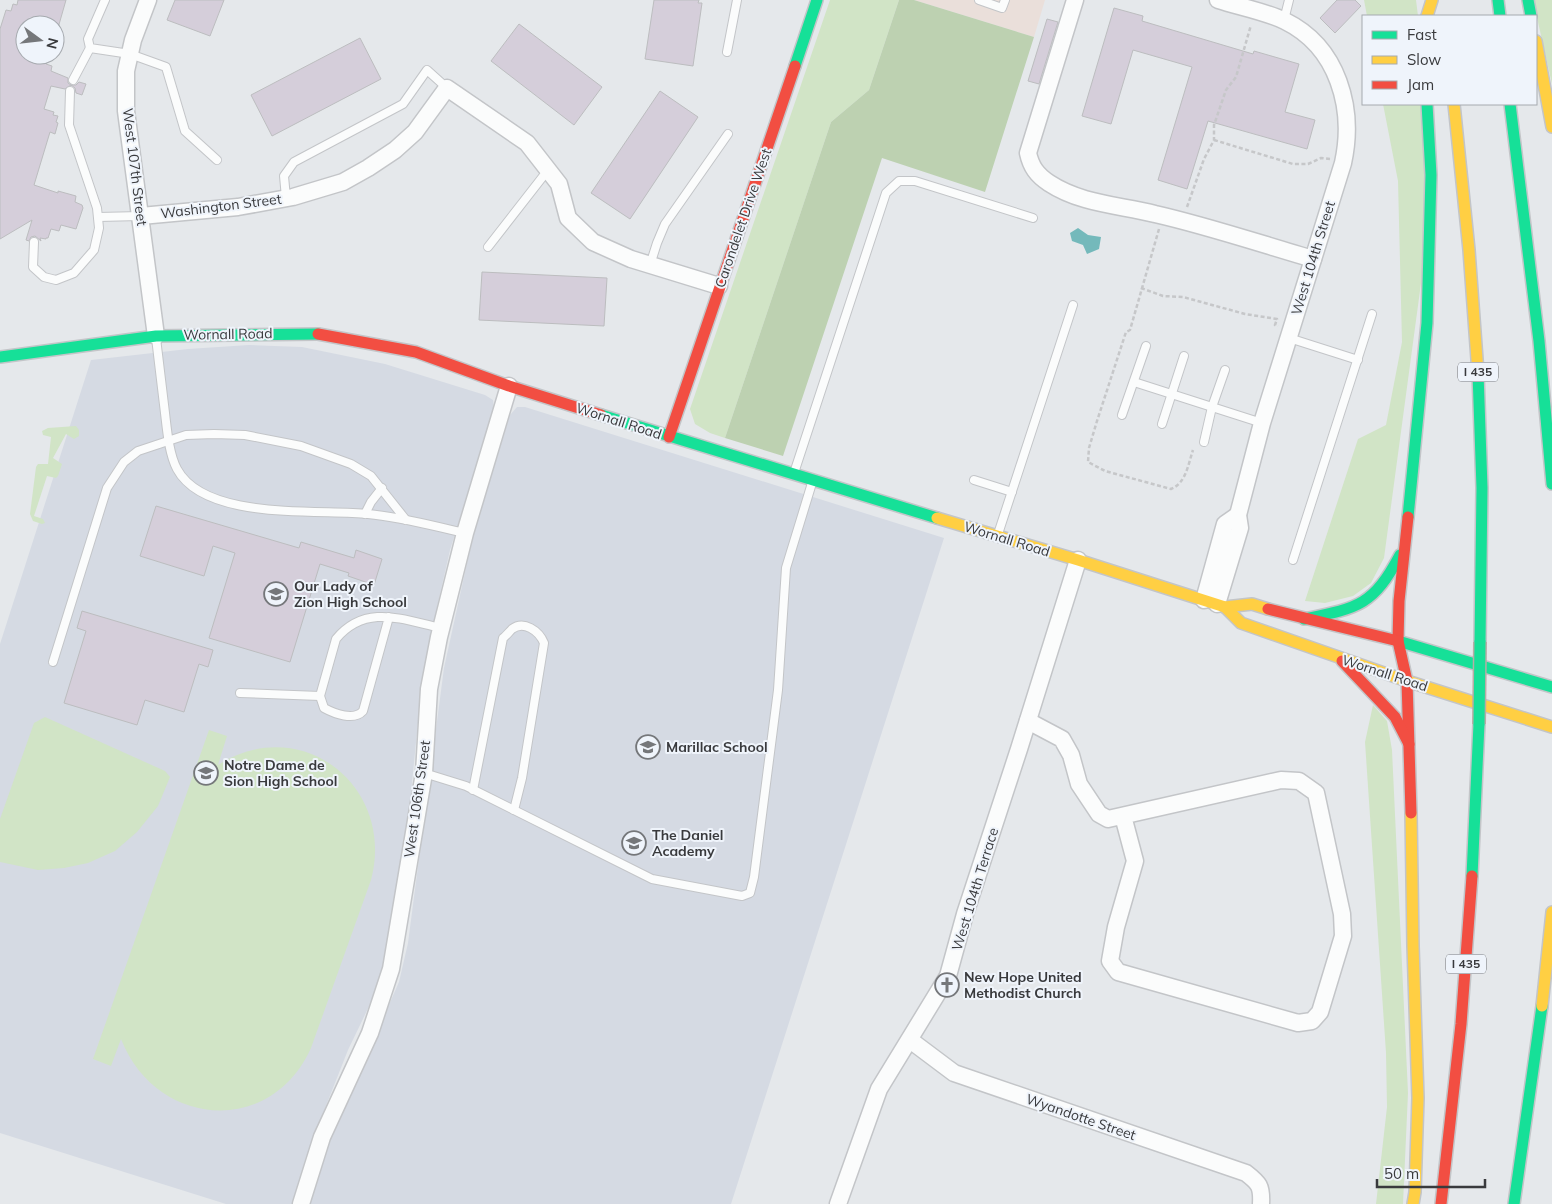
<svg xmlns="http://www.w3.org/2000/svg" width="1552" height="1204" viewBox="0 0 1552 1204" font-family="Mulish,sans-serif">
	<rect width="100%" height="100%" fill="#e5e8eb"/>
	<polygon fill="#eadfda" points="914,0 1045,0 1034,37"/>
	<g fill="#d5dae3">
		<polygon points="249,345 302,347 385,364 485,395 493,400 494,409 450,550 437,607 419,712 407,833 386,961 373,998 348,1050 314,1136 292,1204 226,1204 0,1133 0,644 91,360 188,349"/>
		<polygon points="517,407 525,407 944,538 731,1204 308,1204 330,1139 399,982 408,943 444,668 473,536 510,415"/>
	</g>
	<g fill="#d1e4c6">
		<polygon points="830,0 899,0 869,90 831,122 725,438 710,433 695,424 690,409"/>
		<polygon points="1364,0 1416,0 1418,16 1367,16"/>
		<polygon points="1533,0 1552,0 1552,84"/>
		<polygon points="1383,104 1428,104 1424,261 1384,558 1371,583 1353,596 1325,603 1305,601 1358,439 1386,425 1402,342 1398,181"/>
		<polygon points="76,426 79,430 79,436 74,439 66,434 53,458 62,464 58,476 56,478 47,476 34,516 43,519 45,523 42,524 33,521 30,514 36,467 38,464 48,464 51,437 43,435 42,431 48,428"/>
		<polygon points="1373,705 1387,721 1392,750 1408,1093 1403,1204 1376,1204 1387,1107 1386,1053 1365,742"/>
		<polygon points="45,717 165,771 170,777 158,806 137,832 115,851 88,863 64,868 38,870 0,862 0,819 34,723"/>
		<path d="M209,730L227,736L218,765C301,712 396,786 371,880L311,1048C271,1137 156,1128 121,1039L111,1066L93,1059Z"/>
	</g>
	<polygon fill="#bdd1b1" points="899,0 914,0 1034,37 985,192 882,158 783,456 725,438 831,122 869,90"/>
	<polygon fill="#74b9bb" points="1078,228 1088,235 1101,237 1099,249 1087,254 1083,245 1072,241 1070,233"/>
	<g fill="#d5ceda" stroke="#bcbdbf">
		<polygon points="18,0 66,0 58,28 55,27 55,25 25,25 25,55 49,55 46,64 52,66 51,71 68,78 68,83 71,85 76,85 79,82 86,84 82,95 76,93 75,88 71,85 65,89 51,86 44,109 54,112 53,115 58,116 56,122 58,123 55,134 50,132 34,185 58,193 58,191 76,196 75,202 82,205 83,208 76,229 61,225 59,231 51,229 48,238 46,238 46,239 40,238 41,241 35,236 31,237 29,241 26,240 32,220 0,239 0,29 6,10 11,11 13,4 17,5"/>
		<polygon points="175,0 224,0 210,36 167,20"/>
		<polygon points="654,0 699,0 698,3 702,3 693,66 645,59"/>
		<polygon points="1337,0 1355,0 1361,6 1335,33 1320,18"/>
		<polygon points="1114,8 1143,16 1142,21 1253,54 1254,51 1299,64 1285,112 1315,120 1307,149 1208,121 1187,189 1158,180 1192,67 1133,50 1111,124 1082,116"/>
		<polygon points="1047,19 1058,22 1039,84 1028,81"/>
		<polygon points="519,24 602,87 574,125 491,61"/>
		<polygon points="360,38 381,79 272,136 251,95"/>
		<polygon points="660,91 698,117 630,219 591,193"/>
		<polygon points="482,272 607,278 604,326 479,320"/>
		<polygon points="156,506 299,548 301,542 354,558 356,550 382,559 374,585 348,576 349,573 320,564 290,662 209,638 235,553 213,546 204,576 140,556"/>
		<polygon points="82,611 213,650 208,667 199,664 184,712 145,700 137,725 64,703 86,631 77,628"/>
	</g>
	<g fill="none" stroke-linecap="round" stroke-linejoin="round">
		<g stroke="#c3c5c8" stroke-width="10">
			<g id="lane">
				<polyline points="105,0 88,39 90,48 130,54 166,67 185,131 217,160"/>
				<polyline points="979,0 1002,8 1005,0"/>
				<polyline points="1284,20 1289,0"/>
				<polyline points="727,52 737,0"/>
				<polyline points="73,80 90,48"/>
				<polyline points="286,198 284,176 294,162 403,104 427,70 447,88"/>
				<polyline points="98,217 141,216"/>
				<polyline points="34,242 33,267 44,277 56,280 74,273 94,250 99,228 97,208 69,125 70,91"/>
				<polyline points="488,247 548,170"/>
				<polyline points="650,265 657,243 665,224 728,134"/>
				<path d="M156,338C159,363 162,388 165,413C167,430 169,454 177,469C205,521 318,509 368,514C401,517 433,526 465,533"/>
				<polyline points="1289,338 1358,360"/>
				<polyline points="1134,382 1262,423"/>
				<polyline points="1122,415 1146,346"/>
				<polyline points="1162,424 1184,356"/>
				<polyline points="1204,442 1212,407 1225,370"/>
				<polyline points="794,473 886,193 899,181 915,181 1033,218"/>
				<polyline points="974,480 1012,492"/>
				<polyline points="365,514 371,502 382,488"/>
				<polyline points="998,534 1073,305"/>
				<polyline points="1293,560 1372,314"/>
				<path d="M389,617L363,711C354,721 335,714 324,708L320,696L336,639C366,603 403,620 441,628"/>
				<polyline points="53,662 107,488 124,462 138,451 186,435 214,434 245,435 301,446 351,464 371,476 406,520"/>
				<polyline points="240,693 320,696"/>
				<polyline points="424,773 466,786 652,879 742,896 750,893 754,877 778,690 786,568 812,483"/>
				<path d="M473,790L503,638C506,636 509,632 512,629C524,620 539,631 544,643L522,778L514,810"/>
			</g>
		</g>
		<g stroke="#c3c5c8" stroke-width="19">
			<g id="street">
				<polyline points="148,0 133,40 126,71 126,111 156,336"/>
				<path d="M1075,0L1028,153C1031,167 1037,175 1049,183C1081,204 1119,205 1155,214C1208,226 1261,244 1313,259"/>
				<polyline points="141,216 238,207 293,197 343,182 368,168 395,150 415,132 447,88 527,143 559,184 568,218 593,242 631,259 719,286"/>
				<polyline points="1204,600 1225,524 1238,515"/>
				<path d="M1217,604L1240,528L1238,515L1262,423L1343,163C1355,108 1338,47 1285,21C1264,11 1240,7 1218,0"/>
				<polyline points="1028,721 1062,739 1071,755 1079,784 1099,814 1108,819 1281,780 1299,781 1316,793 1342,914 1343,936 1320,1012 1312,1021 1298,1023 1118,972 1110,961 1116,927 1135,861 1123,816"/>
				<path d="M910,1040L954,1073L1246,1173C1259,1183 1262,1186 1261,1204"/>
				<polyline points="301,1204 322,1137 370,1033 391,969 424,773 429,689 439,637 465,533 509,386"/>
				<polyline points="838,1204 879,1089 948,976 965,914 1019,749 1078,560"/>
			</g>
		</g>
		<g stroke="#c3c5c8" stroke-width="14">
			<g id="fast">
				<polyline points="1498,0 1500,16"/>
				<polyline points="1528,0 1531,16"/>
				<polyline points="795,66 817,0"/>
				<polyline points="1510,104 1539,341 1552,484"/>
				<polyline points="0,357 156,336 318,334"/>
				<polyline points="1478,373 1482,488 1480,642"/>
				<polyline points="601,415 937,518"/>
				<polyline points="1408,517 1427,323 1431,175 1427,104"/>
				<path d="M1304,619C1358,608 1373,606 1400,555"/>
				<polyline points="1398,641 1552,687"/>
				<polyline points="1472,876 1479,724"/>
				<polyline points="1514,1204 1542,1006"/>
			</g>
		</g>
		<g stroke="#c3c5c8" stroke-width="14">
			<g id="slow">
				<polyline points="1427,16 1432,0"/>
				<polyline points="1536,41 1552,127"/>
				<polyline points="1454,104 1469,250 1478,373"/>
				<polyline points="937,518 1078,560 1225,607 1252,604 1268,609"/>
				<polyline points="1225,607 1241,623 1407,681"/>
				<polyline points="1407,681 1552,727"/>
				<polyline points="1411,813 1413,946 1418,1098 1415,1192 1413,1204"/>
				<polyline points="1542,1006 1552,912"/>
			</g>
		</g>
		<g stroke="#c3c5c8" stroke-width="14">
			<g id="jam">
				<polyline points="318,334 416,352 509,386 601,415"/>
				<polyline points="669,437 795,66"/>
				<polyline points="1408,517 1399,601 1398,641 1407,681 1411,813"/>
				<polyline points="1268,609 1398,641"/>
				<polyline points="1342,661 1395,717 1409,744"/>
				<polyline points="1441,1204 1461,1024 1472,876"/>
			</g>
		</g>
		<g stroke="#c6c7c9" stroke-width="2.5" stroke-dasharray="4 2.5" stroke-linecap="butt">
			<polyline points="1214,140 1293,164 1308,164 1321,158 1330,159"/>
			<polyline points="1187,207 1204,159 1214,140 1214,125 1226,90 1236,77 1251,25"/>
			<path d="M1159,229L1130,330L1126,332L1097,421L1089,448L1088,462L1105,471L1171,489C1186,483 1188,465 1193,450"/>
			<polyline points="1141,288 1163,296 1183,297 1245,314 1277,319 1275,325 1278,326"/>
		</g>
		<use href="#lane" stroke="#fbfcfc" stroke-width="8"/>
		<use href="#street" stroke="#fbfcfc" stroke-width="16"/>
		<use href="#fast" stroke="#16e098" stroke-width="11"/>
		<use href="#slow" stroke="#ffcf43" stroke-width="11"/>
		<use href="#jam" stroke="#f24e42" stroke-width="11"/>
		<g stroke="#b8aca6" stroke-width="14" stroke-linecap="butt">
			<polyline id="fast-bridge" points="1479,724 1480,642"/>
		</g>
		<use href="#fast-bridge" stroke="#16e098" stroke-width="11"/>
	</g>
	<defs>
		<g id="school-ring" transform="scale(1.25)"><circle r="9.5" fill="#eff4fb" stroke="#75777a" stroke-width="1.5"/><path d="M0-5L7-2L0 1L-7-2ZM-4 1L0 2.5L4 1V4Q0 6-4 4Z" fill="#75777a"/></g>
		<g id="church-ring" transform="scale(1.25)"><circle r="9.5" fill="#eff4fb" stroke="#75777a" stroke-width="1.5"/><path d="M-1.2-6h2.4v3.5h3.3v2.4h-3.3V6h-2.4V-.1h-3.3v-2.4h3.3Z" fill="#75777a"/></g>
	</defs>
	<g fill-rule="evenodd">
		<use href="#school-ring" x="276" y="594"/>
		<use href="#school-ring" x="648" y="747"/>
		<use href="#school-ring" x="206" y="773"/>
		<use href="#school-ring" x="634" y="843"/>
		<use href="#church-ring" x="947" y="985"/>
	</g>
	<g text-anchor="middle" stroke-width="4" stroke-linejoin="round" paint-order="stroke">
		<g fill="#eff4fb" stroke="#707276" stroke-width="1">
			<rect x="1458" y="362.5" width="40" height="19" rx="4"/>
			<rect x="1446" y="954.5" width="40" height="19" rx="4"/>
		</g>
		<g font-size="12" font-weight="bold" fill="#393a3d">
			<text x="1478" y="376">I 435</text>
			<text x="1466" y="968">I 435</text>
		</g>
		<g font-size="14" fill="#393a3d" stroke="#eff4fb">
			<text transform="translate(135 167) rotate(83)" y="5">West 107th Street</text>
			<text transform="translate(221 206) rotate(-7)" y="5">Washington Street</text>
			<text transform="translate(743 218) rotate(-71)" y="5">Carondelet Drive West</text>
			<text transform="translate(1313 258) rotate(-73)" y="5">West 104th Street</text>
			<text transform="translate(228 334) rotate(-1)" y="5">Wornall Road</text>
			<text transform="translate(619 421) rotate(18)" y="5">Wornall Road</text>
			<text transform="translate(1007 539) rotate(17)" y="5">Wornall Road</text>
			<text transform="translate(1385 673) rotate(18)" y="5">Wornall Road</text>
			<text transform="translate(417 799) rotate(-82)" y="5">West 106th Street</text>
			<text transform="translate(975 889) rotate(-73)" y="5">West 104th Terrace</text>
			<text transform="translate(1081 1117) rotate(19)" y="5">Wyandotte Street</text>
		</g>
		<g font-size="14" font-weight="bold" fill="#393a3d" stroke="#eff4fb" text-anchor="start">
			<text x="294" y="591">Our Lady of<tspan x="294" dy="16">Zion High School</tspan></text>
			<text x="666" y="752">Marillac School</text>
			<text x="224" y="770">Notre Dame de<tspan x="224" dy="16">Sion High School</tspan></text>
			<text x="652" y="840">The Daniel<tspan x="652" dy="16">Academy</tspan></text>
			<text x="964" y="982">New Hope United<tspan x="964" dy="16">Methodist Church</tspan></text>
		</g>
	</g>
	<rect x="1362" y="15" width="175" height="90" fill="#eff4fb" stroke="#a6aaaf"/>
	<rect x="1372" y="31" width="25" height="8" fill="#16e098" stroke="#a6aaaf"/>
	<text x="1407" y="40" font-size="15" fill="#393a3d">Fast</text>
	<rect x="1372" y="56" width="25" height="8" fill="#ffcf43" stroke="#a6aaaf"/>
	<text x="1407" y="65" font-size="15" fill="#393a3d">Slow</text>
	<rect x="1372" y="81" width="25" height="8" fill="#f24e42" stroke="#a6aaaf"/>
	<text x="1407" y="90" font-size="15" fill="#393a3d">Jam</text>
	<g transform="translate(40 40) rotate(105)"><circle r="24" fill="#eff4fb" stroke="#a6aaaf"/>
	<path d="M0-4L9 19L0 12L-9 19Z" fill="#75777a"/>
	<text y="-8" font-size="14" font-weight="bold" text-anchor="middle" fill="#393a3d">N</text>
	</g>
	<path d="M1377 1179v8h108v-8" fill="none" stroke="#393a3d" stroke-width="2.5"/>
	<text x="1384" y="1179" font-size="15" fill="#393a3d" stroke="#eff4fb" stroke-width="4" paint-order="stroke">50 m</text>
</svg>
